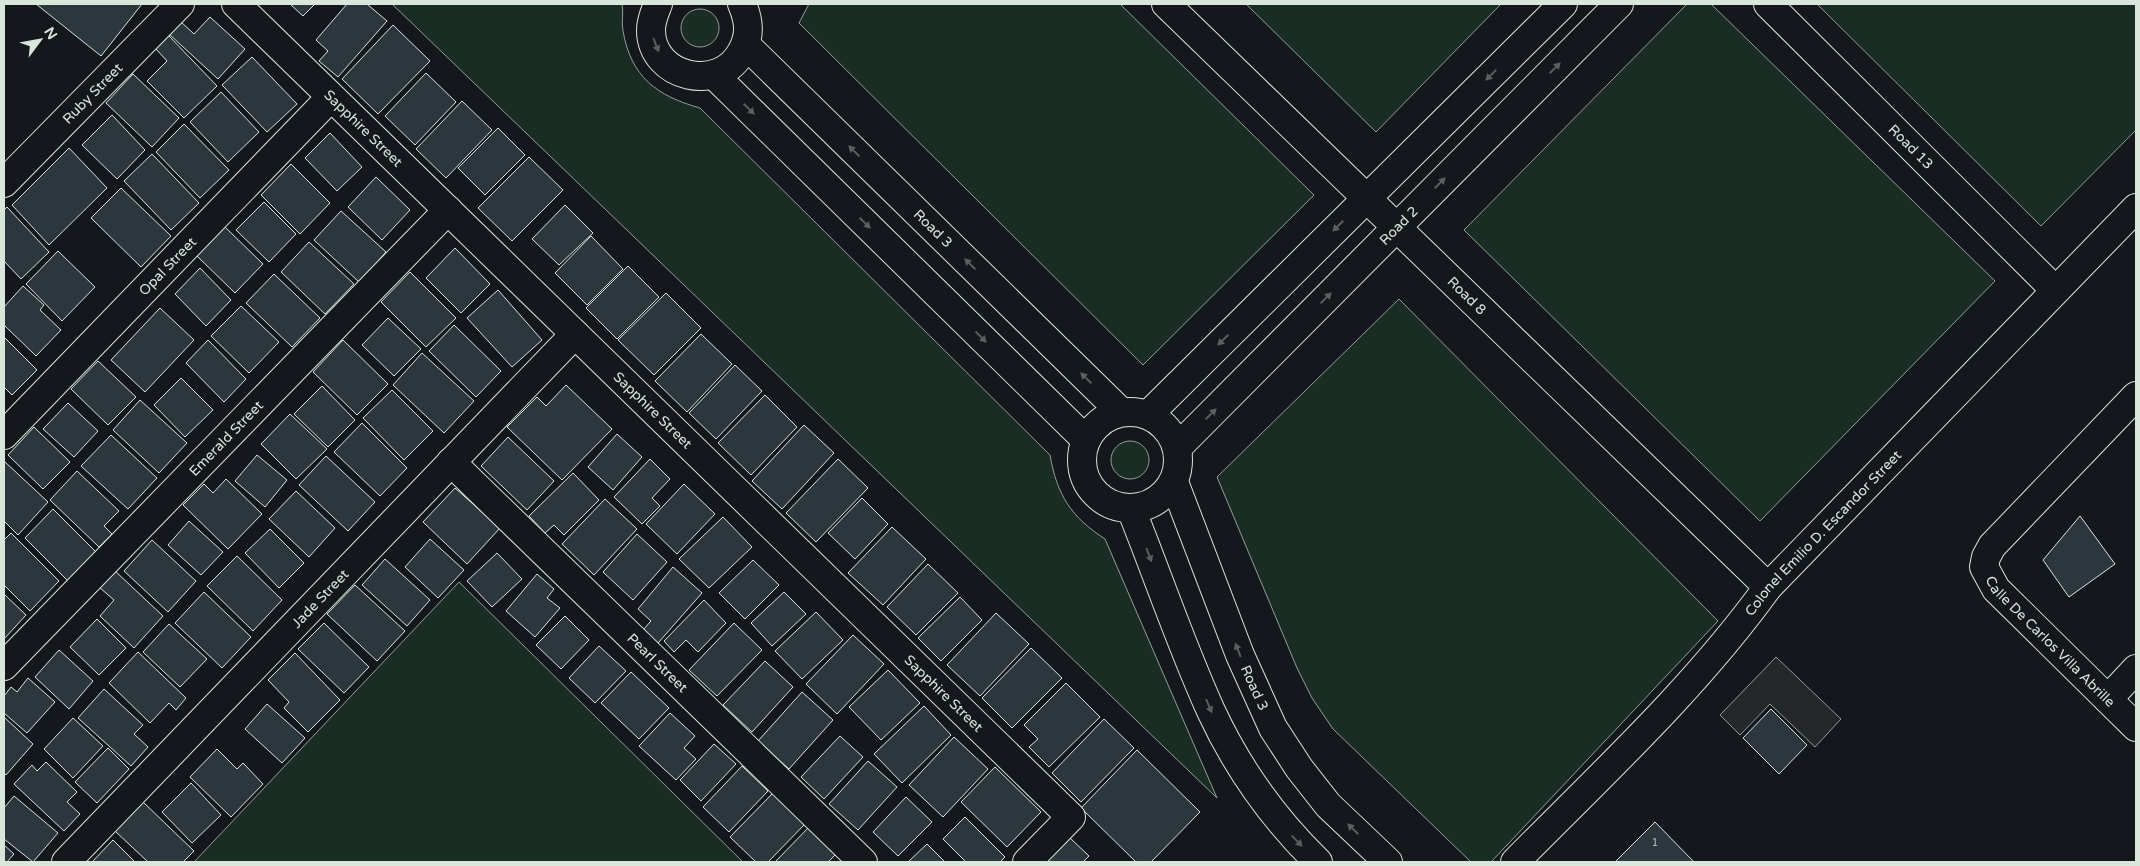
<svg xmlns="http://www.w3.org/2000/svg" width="2140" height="866" viewBox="0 0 2140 866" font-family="'Varela Round',sans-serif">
	<rect width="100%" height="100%" fill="#14181c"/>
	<g fill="#1a2d24" stroke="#939e99">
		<path d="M392,4H622C624,12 621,22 623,31C631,77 657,96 700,108L1050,455C1057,495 1071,517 1105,539L1217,798Z"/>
		<polygon points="809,4 1120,4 1314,195 1143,365 799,23"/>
		<polygon points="1246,4 1501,4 1376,132"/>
		<polygon points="1687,4 1711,4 1995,281 1760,521 1464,230"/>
		<polygon points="1817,4 2136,4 2136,130 2041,226"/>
		<circle cx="700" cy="28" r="19"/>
		<polygon points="1399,299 1718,621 1491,862 1471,862 1333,729 1312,698 1297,668 1217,477"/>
		<circle cx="1130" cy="460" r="19"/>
		<polygon points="459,582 743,862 194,862"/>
	</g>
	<polygon fill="#24282b" stroke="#939e99" points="1776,657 1841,719 1815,747 1770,704 1740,735 1720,715"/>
	<g fill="#2c363c" stroke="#d8e6dc">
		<polygon points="36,4 142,4 101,56"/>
		<polygon points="290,4 315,4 303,16"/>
		<polygon points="347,4 367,4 387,21 338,77 319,61 328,51 316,40"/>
		<polygon points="210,17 245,49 218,79 169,34 180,21 194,34"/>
		<polygon points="393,25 430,61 378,114 342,79"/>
		<polygon points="169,36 217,86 184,118 147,81 167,61 156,49"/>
		<polygon points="252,57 297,104 267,132 222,85"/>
		<polygon points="426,73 456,102 415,145 385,116"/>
		<polygon points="133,74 179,118 152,147 106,103"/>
		<polygon points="221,92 259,132 228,162 190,122"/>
		<polygon points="462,101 492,130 446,178 416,149"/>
		<polygon points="112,115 145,150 117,179 82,145"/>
		<polygon points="184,124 229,170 200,198 156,152"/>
		<polygon points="498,128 525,155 485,195 458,168"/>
		<polygon points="330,133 362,167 337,191 305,158"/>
		<polygon points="69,148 107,188 49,245 12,205"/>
		<polygon points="152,154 199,203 171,230 124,181"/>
		<polygon points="529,157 563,190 512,241 478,208"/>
		<polygon points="291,164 330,203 300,234 261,195"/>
		<polygon points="376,177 410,210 382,240 348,207"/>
		<polygon points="121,188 171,236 141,267 91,218"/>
		<polygon points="264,202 296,234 269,262 236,230"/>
		<polygon points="565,205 593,233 559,265 532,239"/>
		<polygon points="7,207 49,252 21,279 4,261 4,210"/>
		<polygon points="341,211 386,252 359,282 314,240"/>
		<polygon points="225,227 263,264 235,293 197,256"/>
		<polygon points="591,236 623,269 587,305 555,273"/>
		<polygon points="309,242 354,284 325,314 281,272"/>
		<polygon points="455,248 490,284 461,313 426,278"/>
		<polygon points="58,251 95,287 62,321 26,284"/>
		<polygon points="628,266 659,297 617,339 586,308"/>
		<polygon points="200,268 231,300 206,326 175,294"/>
		<polygon points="410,272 456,318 426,347 381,302"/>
		<polygon points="274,274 320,318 292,347 246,303"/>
		<polygon points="23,286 44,305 40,310 61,330 36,356 4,325 4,307"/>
		<polygon points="498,290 542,340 512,367 467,318"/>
		<polygon points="666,293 701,328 654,375 618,340"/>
		<polygon points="241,306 279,342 249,373 211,336"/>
		<polygon points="160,308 194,340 145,392 111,360"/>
		<polygon points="388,318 421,349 394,376 362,345"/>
		<polygon points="454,325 501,371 476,397 429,351"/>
		<polygon points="701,334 732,364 687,412 655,381"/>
		<polygon points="4,337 37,370 12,395 4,387"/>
		<polygon points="208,340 246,379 224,402 186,363"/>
		<polygon points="343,340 388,384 357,415 313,372"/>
		<polygon points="422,353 474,401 444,433 393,385"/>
		<polygon points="98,361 136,397 108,425 71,389"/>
		<polygon points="735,365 762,391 716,439 689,413"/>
		<polygon points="181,378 213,410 185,437 154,405"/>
		<polygon points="566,385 612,429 562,480 507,427 537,397 546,406"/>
		<polygon points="322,386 355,420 328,447 294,414"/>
		<polygon points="392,390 433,431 404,460 363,418"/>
		<polygon points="765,395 797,427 751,475 718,443"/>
		<polygon points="140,400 187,443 159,473 113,430"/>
		<polygon points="68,403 98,431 74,457 43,429"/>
		<polygon points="290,414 327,449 296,479 261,444"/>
		<polygon points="362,423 407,468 380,496 334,452"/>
		<polygon points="804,425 834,453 782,509 752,481"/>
		<polygon points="34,427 70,462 43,489 8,455"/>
		<polygon points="617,434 642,457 613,490 588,467"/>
		<polygon points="111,435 157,478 128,509 81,466"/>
		<polygon points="508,437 554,481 527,510 481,466"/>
		<polygon points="257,455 287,480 265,507 235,481"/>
		<polygon points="326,456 375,502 348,531 299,485"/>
		<polygon points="650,459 670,479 652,498 660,506 642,524 614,497"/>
		<polygon points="838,459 868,488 816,542 786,513"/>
		<polygon points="4,461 48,502 18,535 4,521"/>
		<polygon points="77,471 119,511 104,526 112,534 99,547 50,500"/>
		<polygon points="573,473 599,500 564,535 554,525 545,533 529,516"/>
		<polygon points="226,479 262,514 228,549 183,505 204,484 213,493"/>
		<polygon points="684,484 715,514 677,554 646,524"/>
		<polygon points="455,488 500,528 467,564 423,522"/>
		<polygon points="296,491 335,528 309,557 269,519"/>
		<polygon points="862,498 888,524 855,559 828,533"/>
		<polygon points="605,499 637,529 594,575 562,544"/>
		<polygon points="53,509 96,552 68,581 25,538"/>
		<polygon points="2080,516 2115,564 2069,597 2043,560"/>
		<polygon points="723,517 752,547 709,588 679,559"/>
		<polygon points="189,521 223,552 201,575 168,545"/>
		<polygon points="892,527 926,559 883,605 848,573"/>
		<polygon points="270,529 304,563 279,588 245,553"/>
		<polygon points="11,533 59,581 30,611 4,585 4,540"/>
		<polygon points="637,534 667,562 633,600 603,572"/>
		<polygon points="430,539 464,570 438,598 405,567"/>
		<polygon points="152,540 196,581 168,612 124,571"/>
		<polygon points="497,553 522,579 492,607 467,581"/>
		<polygon points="237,556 282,600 253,631 207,586"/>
		<polygon points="385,559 430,600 407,626 362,585"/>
		<polygon points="753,560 779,585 745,619 719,593"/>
		<polygon points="928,564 958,593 916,635 887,607"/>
		<polygon points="673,567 702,593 658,643 643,630 651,621 638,609"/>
		<polygon points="114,570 163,616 134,648 100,616 114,600 99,587"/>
		<polygon points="537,574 554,589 547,598 560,608 535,637 506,611"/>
		<polygon points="355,585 405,631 377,661 327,614"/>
		<polygon points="204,592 251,637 222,668 175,623"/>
		<polygon points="784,592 806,614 772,646 751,623"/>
		<polygon points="4,594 26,615 4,639"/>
		<polygon points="960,597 982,620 941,661 918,638"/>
		<polygon points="704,600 726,623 698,652 686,640 674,652 664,641"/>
		<polygon points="816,612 843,640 802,679 775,651"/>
		<polygon points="996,613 1029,644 980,696 947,665"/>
		<polygon points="565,616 589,640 561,669 536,645"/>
		<polygon points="97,619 126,648 99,675 70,647"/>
		<polygon points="324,623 369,667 344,693 298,649"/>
		<polygon points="734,623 762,650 717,696 689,670"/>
		<polygon points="169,624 207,659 180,687 143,652"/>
		<polygon points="853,635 884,664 837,714 806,684"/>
		<polygon points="599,646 626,671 595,703 569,678"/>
		<polygon points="1031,648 1062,678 1012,728 982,698"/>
		<polygon points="59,650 93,681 69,709 35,677"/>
		<polygon points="138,652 186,698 176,710 169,703 150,723 109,683"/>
		<polygon points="295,653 340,700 308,732 284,708 289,702 268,680"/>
		<polygon points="765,661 793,687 752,732 723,705"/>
		<polygon points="888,670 920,703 881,740 849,707"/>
		<polygon points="631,672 669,708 639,739 601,703"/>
		<polygon points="28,678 55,702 27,733 4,713 4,696 11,687 17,692"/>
		<polygon points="1066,683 1100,717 1049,767 1029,747 1038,739 1024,725"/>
		<polygon points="104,689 143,725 134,734 148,747 131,766 78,718"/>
		<polygon points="802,692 833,720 789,769 758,741"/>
		<polygon points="267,704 305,738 282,763 245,729"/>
		<polygon points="924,706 951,735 902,783 874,754"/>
		<polygon points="1771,709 1807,745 1779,774 1743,738"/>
		<polygon points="670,713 695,736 684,748 696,759 676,780 639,746"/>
		<polygon points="4,717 33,744 6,775 4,773"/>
		<polygon points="73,718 103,746 73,778 44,749"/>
		<polygon points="1104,719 1134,748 1081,802 1052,773"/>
		<polygon points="840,736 863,757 824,799 801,777"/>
		<polygon points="954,737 988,769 943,817 909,785"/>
		<polygon points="714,744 736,764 701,801 680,780"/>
		<polygon points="108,748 129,769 97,803 75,782"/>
		<polygon points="217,749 237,769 243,763 263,784 231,817 190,777"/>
		<polygon points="1137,750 1200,812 1151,862 1136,862 1081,808"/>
		<polygon points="868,761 897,787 858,830 829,804"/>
		<polygon points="46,762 77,792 67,802 80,814 64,831 14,784 32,765 37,771"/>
		<polygon points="742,766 768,791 729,832 703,807"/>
		<polygon points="995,767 1041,812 1007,847 961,802"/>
		<polygon points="191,783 221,815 192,843 162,812"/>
		<polygon points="774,792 806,823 768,862 756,862 730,837"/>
		<polygon points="14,796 58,833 33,862 4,839 4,808"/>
		<polygon points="906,797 932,822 898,856 873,832"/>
		<polygon points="143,802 194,851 183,862 148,862 115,831"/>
		<polygon points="965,817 1005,857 1000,862 966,862 943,839"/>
		<polygon points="1655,822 1694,862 1615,862"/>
		<polygon points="810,826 838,852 828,862 775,862"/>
		<polygon points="1069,837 1089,856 1083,862 1046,862"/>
		<polygon points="113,840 135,862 92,862"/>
		<polygon points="927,844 945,862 908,862"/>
		<polygon points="4,845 14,854 7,862 4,862"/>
	</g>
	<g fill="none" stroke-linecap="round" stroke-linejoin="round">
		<g stroke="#d8e6dc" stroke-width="30">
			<g id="minor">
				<path id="s1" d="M236,4L1071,817L1027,862"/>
				<path d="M658,4C655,12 651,20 651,30C651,78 720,94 742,51C751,35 749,20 742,4"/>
				<path id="s2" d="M1166,4L1768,587"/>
				<path id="s3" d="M1768,4L2055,290"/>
				<path id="s4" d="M746,45L1121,412"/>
				<polyline points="714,75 1086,440"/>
				<path id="s5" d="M4,183L180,4"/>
				<path id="s6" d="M2136,396L1992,546L1986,557L1984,567L1996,589L2136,727"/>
				<circle cx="1130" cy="460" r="48"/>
				<polyline points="1148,415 1563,4"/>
				<path id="s7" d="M4,435L331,97"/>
				<path id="s8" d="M1177,448L1619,4"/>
				<path id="s9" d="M451,462L863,862"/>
				<path id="s10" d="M1174,482L1240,655L1273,728L1299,768L1328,805L1388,862"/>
				<path d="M1131,509C1158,576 1181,645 1211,711C1237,767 1274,819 1318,862"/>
				<path id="s11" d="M4,666L448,210"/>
				<polyline points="2108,699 2136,669"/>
				<path id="s12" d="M66,862L575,334"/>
				<path id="s13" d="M1515,862C1603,773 1695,688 1768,587L2136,208"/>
			</g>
		</g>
		<use href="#minor" stroke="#14181c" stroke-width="28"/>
	</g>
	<defs><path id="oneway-solid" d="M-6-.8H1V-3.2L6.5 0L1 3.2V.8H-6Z" transform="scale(1.25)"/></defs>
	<g fill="#59605f">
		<use href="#oneway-solid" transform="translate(656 45) rotate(69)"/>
		<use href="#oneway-solid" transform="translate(1555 68) rotate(-45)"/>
		<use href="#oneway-solid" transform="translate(1491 75) rotate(135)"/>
		<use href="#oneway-solid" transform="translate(749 109) rotate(44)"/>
		<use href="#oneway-solid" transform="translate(854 151) rotate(-136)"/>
		<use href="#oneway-solid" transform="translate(1440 183) rotate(-45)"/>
		<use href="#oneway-solid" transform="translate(865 223) rotate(44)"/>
		<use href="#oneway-solid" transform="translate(1338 226) rotate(135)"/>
		<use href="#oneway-solid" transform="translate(970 264) rotate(-136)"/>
		<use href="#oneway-solid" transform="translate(1326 298) rotate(-45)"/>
		<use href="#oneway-solid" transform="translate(981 337) rotate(44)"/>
		<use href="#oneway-solid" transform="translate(1223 340) rotate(135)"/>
		<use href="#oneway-solid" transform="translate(1086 378) rotate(-136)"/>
		<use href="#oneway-solid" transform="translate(1211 414) rotate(-45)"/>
		<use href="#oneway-solid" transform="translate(1149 555) rotate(69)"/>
		<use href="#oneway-solid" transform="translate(1238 650) rotate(-111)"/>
		<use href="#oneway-solid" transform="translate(1209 706) rotate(67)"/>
		<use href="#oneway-solid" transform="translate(1353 829) rotate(-136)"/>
		<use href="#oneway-solid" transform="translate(1297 841) rotate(46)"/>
	</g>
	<g text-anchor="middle" stroke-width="4" stroke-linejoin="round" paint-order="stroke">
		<g font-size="11" fill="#adbab4">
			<text x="1655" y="846">1</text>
		</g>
		<g font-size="14" fill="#d8e6dc" stroke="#14181c">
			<text dy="5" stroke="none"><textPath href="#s5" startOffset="126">Ruby Street</textPath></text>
			<text dy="5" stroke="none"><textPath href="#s1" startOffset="178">Sapphire Street</textPath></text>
			<text dy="5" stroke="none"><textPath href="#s3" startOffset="202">Road 13</textPath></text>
			<text dy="5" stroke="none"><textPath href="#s8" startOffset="314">Road 2</textPath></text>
			<text dy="5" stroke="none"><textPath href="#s4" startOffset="262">Road 3</textPath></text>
			<text dy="5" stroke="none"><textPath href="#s7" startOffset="235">Opal Street</textPath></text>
			<text dy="5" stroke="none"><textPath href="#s2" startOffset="419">Road 8</textPath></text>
			<text dy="5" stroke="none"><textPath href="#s1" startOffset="582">Sapphire Street</textPath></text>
			<text dy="5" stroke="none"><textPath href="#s11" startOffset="318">Emerald Street</textPath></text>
			<text dy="5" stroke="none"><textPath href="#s13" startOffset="451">Colonel Emilio D. Escandor Street</textPath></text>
			<text dy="5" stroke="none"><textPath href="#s12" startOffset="366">Jade Street</textPath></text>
			<text dy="5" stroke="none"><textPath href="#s6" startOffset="331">Calle De Carlos Villa Abrille</textPath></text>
			<text dy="5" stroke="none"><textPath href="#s9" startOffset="288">Pearl Street</textPath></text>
			<text dy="5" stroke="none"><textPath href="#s10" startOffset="221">Road 3</textPath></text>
			<text dy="5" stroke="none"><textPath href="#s1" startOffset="988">Sapphire Street</textPath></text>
		</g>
	</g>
	<rect width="2140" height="866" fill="none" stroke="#d8e6dc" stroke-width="10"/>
	<g transform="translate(40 40) rotate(58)" stroke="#14181c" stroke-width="4" paint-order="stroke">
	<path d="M0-4L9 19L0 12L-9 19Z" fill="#d8e6dc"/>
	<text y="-8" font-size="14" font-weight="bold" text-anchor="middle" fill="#d8e6dc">N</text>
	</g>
</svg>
